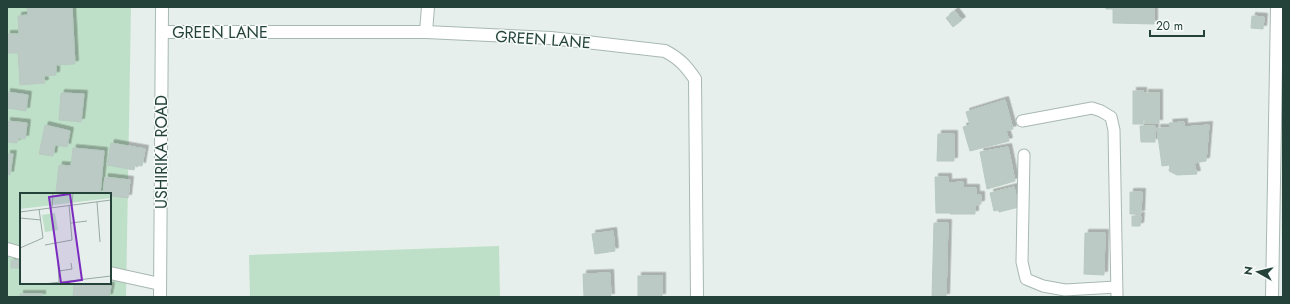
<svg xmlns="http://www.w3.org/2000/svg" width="1290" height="304" viewBox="0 0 1290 304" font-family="Jost,sans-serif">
	<defs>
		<filter id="shadow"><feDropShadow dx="3.5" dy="-3.5" stdDeviation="0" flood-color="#0004"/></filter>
	</defs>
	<rect width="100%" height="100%" fill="#e6efeb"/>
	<g fill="#bfe0c8" fill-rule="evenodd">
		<path d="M7,7H131L126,297H7ZM21,194H110V283H21Z"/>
		<polygon points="499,246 500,297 250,297 249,255"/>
	</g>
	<g fill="#bbcac4" stroke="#b8c9c2" filter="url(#shadow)">
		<polygon points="27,7 72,7 75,64 56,65 56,75 44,76 45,83 20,85 18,53 7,53 7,34 19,34 18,16 28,15"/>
		<polygon points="1106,7 1154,7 1154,24 1113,23 1113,9 1106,9"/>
		<polygon points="955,11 962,20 953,27 946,18"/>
		<polygon points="1252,16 1264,17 1263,29 1251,28"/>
		<rect x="1133" y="91" width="10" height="33"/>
		<polygon points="7,92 28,95 26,111 7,108"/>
		<polygon points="61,93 84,94 81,122 59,120"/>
		<rect x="1145" y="93" width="14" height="30"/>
		<polygon points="1005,100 1013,129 1006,131 1009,141 970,151 963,127 970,125 966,112"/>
		<polygon points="7,121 27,123 25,139 18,138 17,143 7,142"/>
		<polygon points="1184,122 1184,127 1209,125 1206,161 1194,163 1197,174 1177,175 1169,171 1170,165 1162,166 1157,128 1171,128 1169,123"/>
		<polygon points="45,125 70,131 67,147 55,145 53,156 39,154"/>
		<polygon points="1140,126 1155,126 1155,142 1141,142"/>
		<polygon points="938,134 954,134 954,161 937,161"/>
		<polygon points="111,143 145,149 142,166 135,165 134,170 107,165"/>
		<polygon points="1008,147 1015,181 987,189 980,152"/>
		<polygon points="73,148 104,151 100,194 67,194 67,193 56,192 59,165 71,166"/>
		<polygon points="7,154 13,154 10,175 7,174"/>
		<polygon points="105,177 130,180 128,198 110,196 110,194 103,194"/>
		<polygon points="935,177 948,177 948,183 963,182 963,188 976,188 976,195 981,195 981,204 975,205 975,214 950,214 950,213 936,213"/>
		<polygon points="1014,187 1016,196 1020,195 1023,206 999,212 998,210 994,211 990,193"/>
		<polygon points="1130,192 1142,192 1141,214 1130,214"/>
		<polygon points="1132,216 1141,216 1140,226 1132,226"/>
		<polygon points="934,223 948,223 946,297 932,297"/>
		<polygon points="613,231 615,251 595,254 592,234"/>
		<polygon points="1085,233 1105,233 1104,275 1084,274"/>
		<rect x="11" y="260" width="10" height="8"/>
		<polygon points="610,273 611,297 584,297 583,274"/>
		<rect x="638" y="276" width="24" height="21"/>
		<polygon points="74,283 111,286 109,297 73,297"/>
		<rect x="20" y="294" width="22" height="3"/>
	</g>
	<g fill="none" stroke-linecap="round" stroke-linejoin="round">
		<g stroke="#a8b8b2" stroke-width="13">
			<g id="service">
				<polyline points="1022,121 1092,108 1101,111 1111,117 1114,130 1117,297"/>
				<polyline points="1024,155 1022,262 1026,279 1043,286 1065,290 1116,287"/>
			</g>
		</g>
		<g stroke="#a8b8b2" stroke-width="14">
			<g id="minor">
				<path d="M162,32H426L551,38L665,51C680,59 686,66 695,79L697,297"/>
				<polyline points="426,32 428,7"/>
				<polyline points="7,249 21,253"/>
				<polyline points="110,273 160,284"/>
				<polyline points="1272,297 1277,7"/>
			</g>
		</g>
		<g stroke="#a8b8b2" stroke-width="14">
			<polyline id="tertiary" points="160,297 162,7"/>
		</g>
		<use href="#service" stroke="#fff" stroke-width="11"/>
		<use href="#minor" stroke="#fff" stroke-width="12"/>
		<use href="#tertiary" stroke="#fff" stroke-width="12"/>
	</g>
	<g text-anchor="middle" stroke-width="3" stroke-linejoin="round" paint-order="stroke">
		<g font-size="16" fill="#24423a" stroke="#f7fbf9">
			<text x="220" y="38">GREEN LANE</text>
			<text transform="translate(543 39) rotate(4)" y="6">GREEN LANE</text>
			<text transform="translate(161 152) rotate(-90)" y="6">USHIRIKA ROAD</text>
		</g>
	</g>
	<g transform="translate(20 193)">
		<rect width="91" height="91" fill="#e6efeb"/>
		<path d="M0,0H91V5L0,16ZM35,20L38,37L25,39L22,22Z" fill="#bfe0c8"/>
		<path fill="none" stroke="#98aaa4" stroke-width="1" d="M77,9L80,49M52,12L53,0M32,14L33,0M0,19L91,7M0,25L21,27M51,30L67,28M25,52L52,47L49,12M0,55L23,45L19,16M38,69L39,89M39,78L52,76L51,70M24,91L91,83"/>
		<path fill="#7b2cbf" fill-opacity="0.15" stroke="#7b2cbf" stroke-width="2" d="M50,1L62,87L41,90L29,4Z"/>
		<rect width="91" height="91" fill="none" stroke="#24423a" stroke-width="2"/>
	</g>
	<rect width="1290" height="304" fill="none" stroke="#24423a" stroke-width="16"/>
	<g transform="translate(1258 272) rotate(278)" stroke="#f7fbf9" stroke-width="3" paint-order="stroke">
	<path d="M0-3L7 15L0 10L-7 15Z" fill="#24423a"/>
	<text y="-6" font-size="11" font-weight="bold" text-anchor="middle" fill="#24423a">N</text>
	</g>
	<path d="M1150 30v6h54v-6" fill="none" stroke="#24423a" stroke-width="2"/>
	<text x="1156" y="30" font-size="12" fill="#24423a" stroke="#f7fbf9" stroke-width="3" paint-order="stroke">20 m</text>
</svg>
